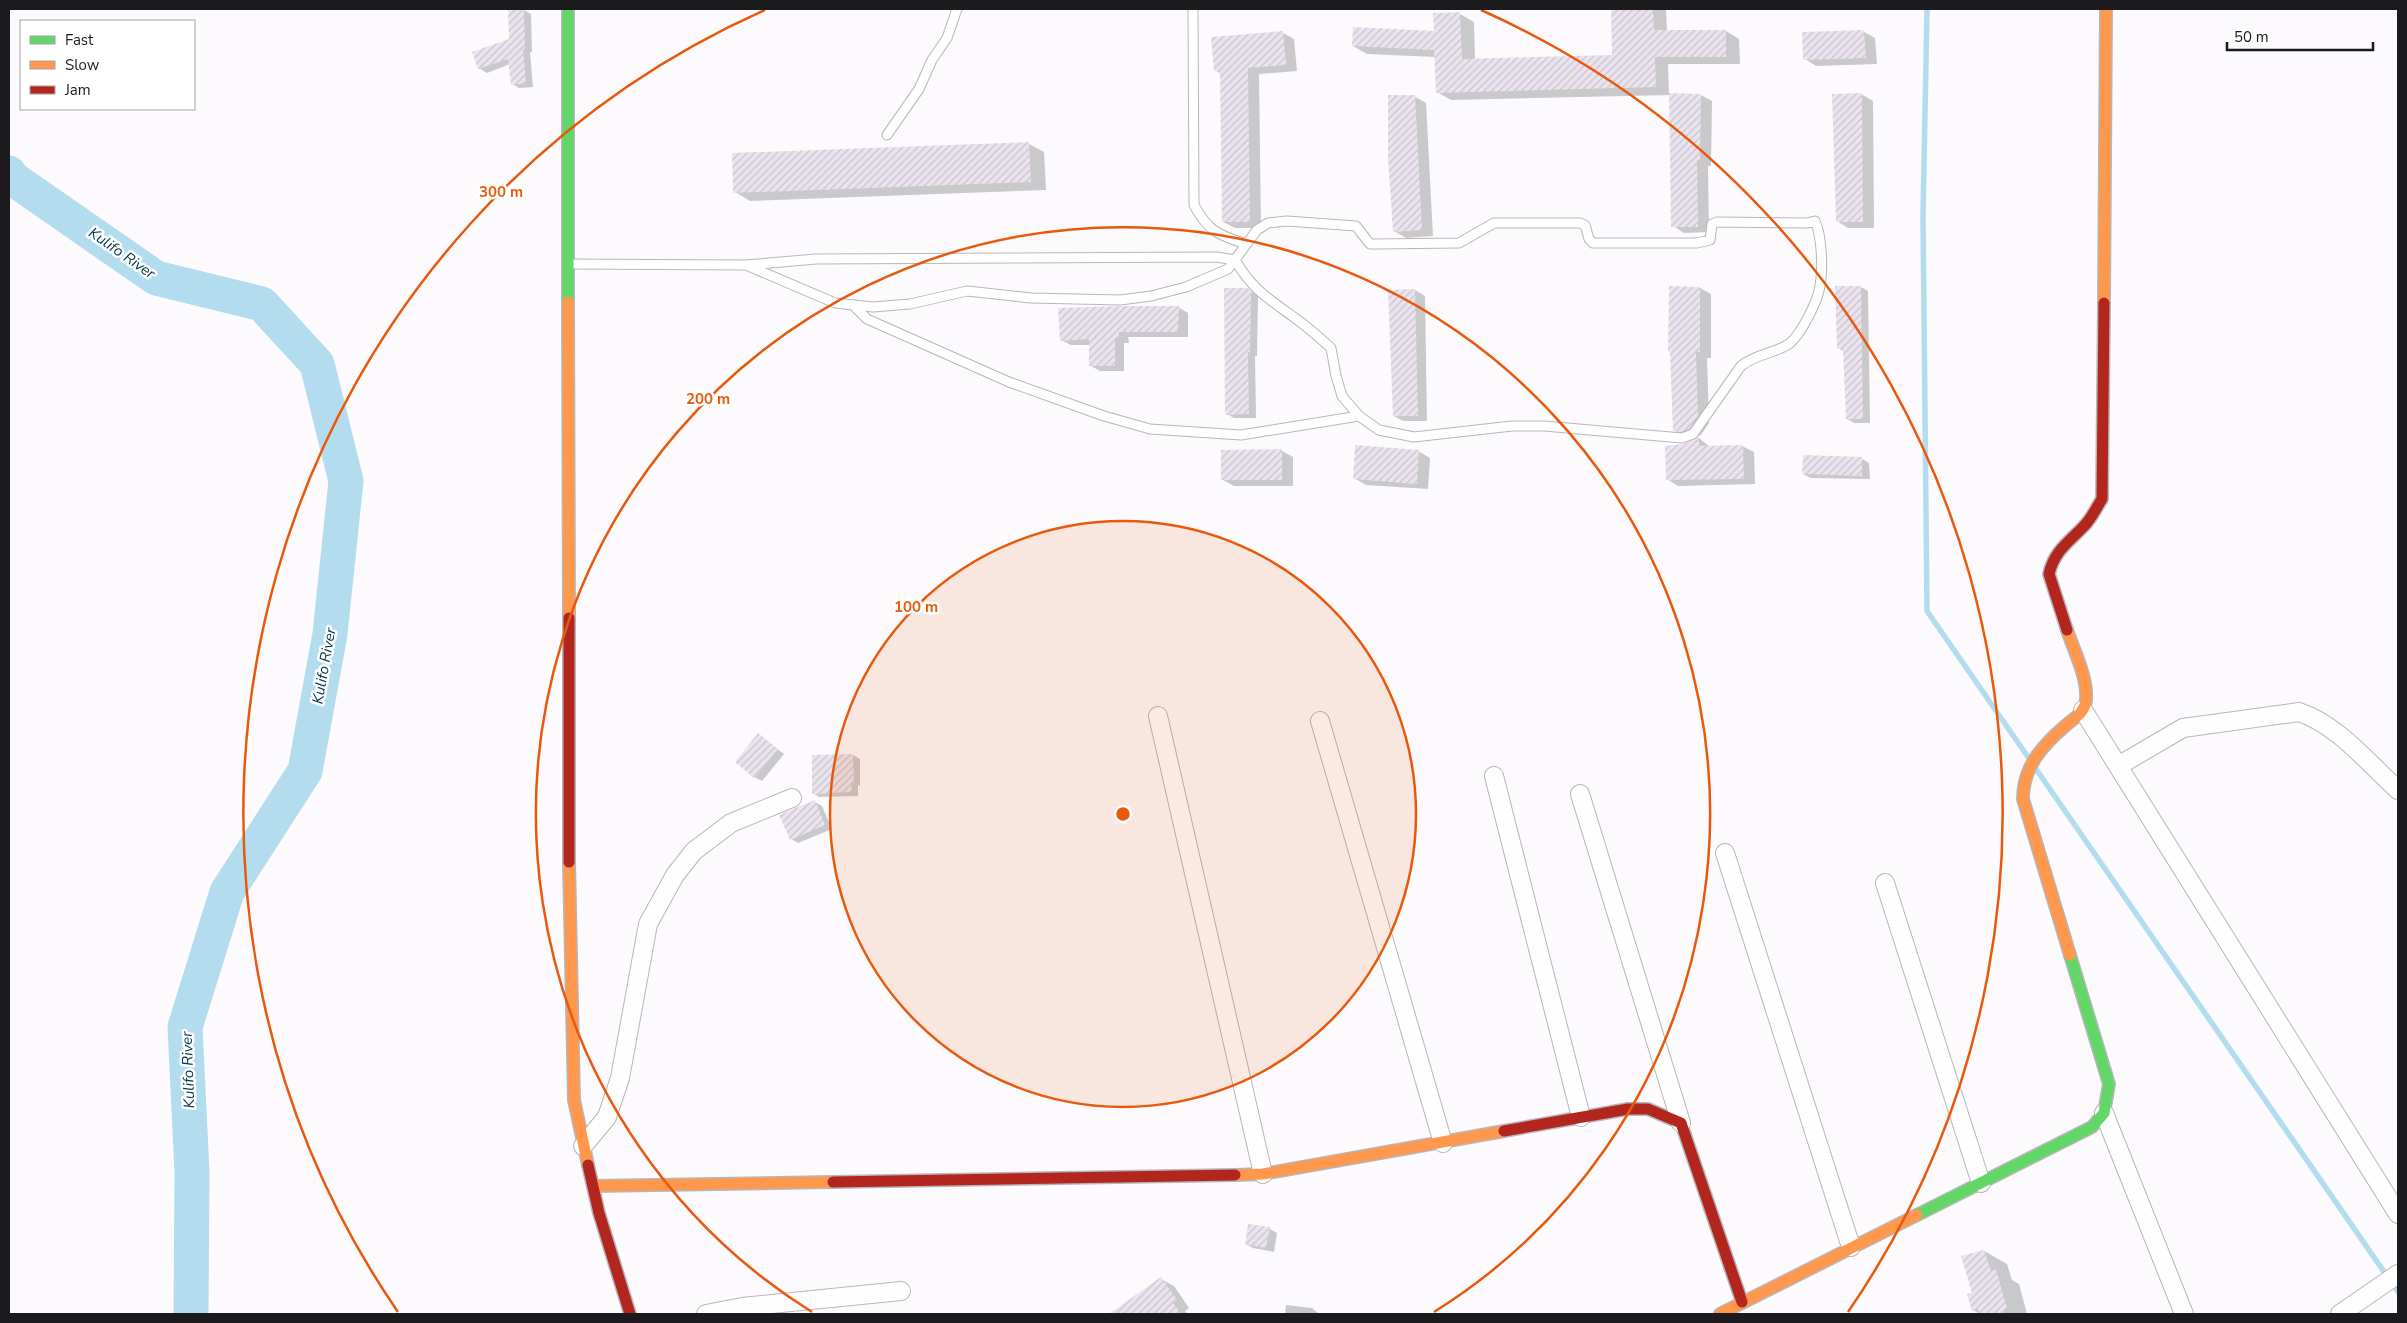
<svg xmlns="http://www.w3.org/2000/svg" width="2407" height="1323" viewBox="0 0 2407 1323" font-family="'Nunito Sans',sans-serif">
	<defs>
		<pattern id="building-hatch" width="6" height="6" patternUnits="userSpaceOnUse" patternTransform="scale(1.25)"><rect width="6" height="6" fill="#ebe4ef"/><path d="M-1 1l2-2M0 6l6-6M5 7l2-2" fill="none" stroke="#c9c3cc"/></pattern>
	</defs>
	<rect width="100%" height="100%" fill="#fcfafd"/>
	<g fill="#0003">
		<polygon points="1612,9 1666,9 1667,31 1726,31 1739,39 1740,64 1668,64 1669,94 1701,95 1712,101 1711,166 1708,166 1709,232 1684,233 1673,226 1671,95 1451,100 1437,92 1436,57 1367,54 1353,46 1435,33 1434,14 1460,14 1474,22 1475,60 1613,57"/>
		<polygon points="509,10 524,10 531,14 532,52 530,52 533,87 519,88 512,84 510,64 487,73 479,68 510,40"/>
		<polygon points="1864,32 1875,38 1877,64 1816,66 1805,59"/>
		<polygon points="1283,33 1294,39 1297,71 1259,74 1261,228 1235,228 1223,222 1221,74 1215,70"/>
		<polygon points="1861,94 1873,101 1874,228 1848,228 1837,221"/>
		<polygon points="1414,96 1426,103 1433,236 1406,238 1394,231"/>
		<polygon points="1029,144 1044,152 1046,190 750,201 735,192"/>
		<polygon points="1861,287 1868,291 1870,423 1854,423 1847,419 1845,352 1838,348"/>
		<polygon points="1700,288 1711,294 1711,358 1707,358 1709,423 1701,435 1693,437 1686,437 1674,430"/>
		<polygon points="1247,289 1258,296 1257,356 1255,356 1256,418 1234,418 1227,414"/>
		<polygon points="1415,290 1425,296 1427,421 1403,421 1394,416 1389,291"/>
		<polygon points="1178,307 1188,313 1188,337 1128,337 1129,343 1124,343 1124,371 1100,371 1091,366 1090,345 1071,345 1061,340"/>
		<polygon points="1699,438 1710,447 1742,446 1754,452 1755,484 1678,486 1667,479 1675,445 1684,445"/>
		<polygon points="1282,451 1293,457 1293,486 1234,486 1223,480"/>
		<polygon points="1418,451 1430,458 1428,489 1366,485 1354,478"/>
		<polygon points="1862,459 1869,463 1870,479 1811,478 1803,474"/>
		<polygon points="759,735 784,754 762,781 754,777"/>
		<polygon points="853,755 860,759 860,786 858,785 858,796 819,797 813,793 813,756"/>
		<polygon points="815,802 822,806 832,829 798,843 791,839"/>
		<polygon points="1270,1229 1277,1233 1274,1252 1253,1248 1246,1244"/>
		<polygon points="1984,1251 2007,1264 2012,1280 2019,1284 2027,1314 1980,1314 1973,1310 1973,1294"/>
		<polygon points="1161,1279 1174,1286 1189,1308 1185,1311 1188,1314 1111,1314"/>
		<polygon points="1286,1305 1312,1308 1319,1314 1285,1314"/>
	</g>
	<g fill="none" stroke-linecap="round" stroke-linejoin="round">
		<g stroke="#b3ddee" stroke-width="5.5">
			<polyline points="1927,9 1923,216 1927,611 2028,757"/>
			<polyline points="2036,769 2398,1292"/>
		</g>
		<polyline stroke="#b3ddee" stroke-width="35" points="9,173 12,178 156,278 262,304 317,364 346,481 330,634 305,771 227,892 185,1027 192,1172 191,1314"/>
	</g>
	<g fill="url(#building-hatch)">
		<polygon points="508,9 524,9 525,49 523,49 526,83 511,85 508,59 478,69 472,52 509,39"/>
		<polygon points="1611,9 1653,9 1654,30 1726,30 1726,57 1655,57 1656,87 1436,93 1434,50 1352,46 1353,27 1434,31 1433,13 1460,12 1462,59 1612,55"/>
		<polygon points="1864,30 1866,58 1803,60 1802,32"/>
		<polygon points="1283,31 1286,65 1248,68 1250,222 1222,222 1220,71 1214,71 1211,37"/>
		<polygon points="1669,93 1701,94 1700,160 1697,160 1698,227 1671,227"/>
		<polygon points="1862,93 1863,222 1836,222 1832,94"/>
		<polygon points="1388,95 1415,95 1422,230 1393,232 1388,158"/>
		<polygon points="1029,142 1031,182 733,193 732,153"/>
		<polygon points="1669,286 1700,287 1700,352 1696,352 1698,416 1689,429 1681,432 1673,431 1670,352 1668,352"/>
		<polygon points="1835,286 1861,286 1863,419 1846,419 1843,349 1837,349"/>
		<polygon points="1224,288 1248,288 1251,291 1250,352 1248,352 1249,414 1225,415"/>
		<polygon points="1415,289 1418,416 1393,416 1388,290"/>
		<polygon points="1126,306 1179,306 1178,332 1119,332 1119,338 1115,338 1115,366 1089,366 1089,339 1060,341 1058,308"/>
		<polygon points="1699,437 1699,446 1743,445 1744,479 1666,480 1665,446 1684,444"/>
		<polygon points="1355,445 1419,450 1417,484 1353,479"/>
		<polygon points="1282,449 1282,480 1221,480 1221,450"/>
		<polygon points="1803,455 1862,457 1862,476 1802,474"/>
		<polygon points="758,733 778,749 754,778 735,762"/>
		<polygon points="853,754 854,783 851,783 852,792 812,794 812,755"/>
		<polygon points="815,800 825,825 790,840 779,815"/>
		<polygon points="1248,1224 1270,1227 1266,1248 1245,1244"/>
		<polygon points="1984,1250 1991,1271 1996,1270 2007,1308 2003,1310 2004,1314 1980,1314 1978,1309 1972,1311 1967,1294 1972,1293 1961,1256"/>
		<polygon points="1161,1277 1177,1300 1173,1303 1181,1314 1109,1314"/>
	</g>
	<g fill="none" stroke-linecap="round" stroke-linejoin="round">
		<g stroke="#b7b6b8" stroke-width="11">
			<g id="lane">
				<path d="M1193,9L1194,205C1208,231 1218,235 1246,244"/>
				<polyline points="887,135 919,89 932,60 947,38 957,9"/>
				<polyline points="571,264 746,265 816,259 1216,257 1235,260"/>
				<path d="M746,265L835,303L873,307L910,304L967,291L1031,298L1120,300L1151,296L1186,287L1228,269L1257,230L1268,223L1287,221L1356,226L1370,244H1375L1459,243L1494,223H1580L1585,225L1589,239L1593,243H1697L1710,240L1712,224L1717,222L1807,223L1815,221C1822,236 1823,269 1820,286C1818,301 1801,334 1790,343C1778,353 1757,353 1741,366L1693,434L1682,438L1544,426H1512L1414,437L1379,430L1359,416L1342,396L1336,376L1331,348C1321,339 1310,329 1299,321C1271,300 1253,291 1235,260"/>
				<polyline points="853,305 867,319 1009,382 1104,416 1150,429 1241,435 1359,416"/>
			</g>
		</g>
		<g stroke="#b7b6b8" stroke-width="20">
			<g id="street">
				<polyline points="2083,710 2398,1214"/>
				<polyline points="1158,716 1263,1174"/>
				<polyline points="1320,721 1443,1143"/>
				<path d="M2118,766L2183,728L2299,712C2338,725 2368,763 2398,790"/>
				<polyline points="1494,776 1581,1117"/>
				<polyline points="1580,794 1681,1123"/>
				<polyline points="1725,853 1851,1247"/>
				<polyline points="1885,883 1981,1183"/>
				<polyline points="2104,1113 2184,1314"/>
				<polyline points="583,1146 607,1117 620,1078 648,924 675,875 694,851 731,823 792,798"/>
				<polyline points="706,1314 742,1307 901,1291"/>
				<polyline points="2340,1314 2398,1274"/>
			</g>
		</g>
		<g stroke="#b7b6b8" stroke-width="14">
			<g id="fast">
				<polyline points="568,9 568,302"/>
				<polyline points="1917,1215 2092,1127 2104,1113 2109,1084 2070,955"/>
			</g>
		</g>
		<g stroke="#b7b6b8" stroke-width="14">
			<g id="slow">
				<polyline points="568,302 569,618"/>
				<polyline points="2104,303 2106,9"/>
				<path d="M2067,630C2074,651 2088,678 2086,700C2085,713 2074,718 2065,726C2042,746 2023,767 2023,799L2070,955"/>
				<polyline points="569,862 574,1100 588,1165"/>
				<polyline points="1235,1175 1263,1174 1504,1131"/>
				<polyline points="593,1186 833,1182"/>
				<polyline points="1720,1314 1917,1215"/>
			</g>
		</g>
		<g stroke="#b7b6b8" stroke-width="14">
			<g id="jam">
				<polyline points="569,618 569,862"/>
				<path d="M2067,630L2049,574C2054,551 2069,542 2084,526C2092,518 2096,508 2102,499L2104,303"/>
				<polyline points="1504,1131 1628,1109 1648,1109 1681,1123 1742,1302"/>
				<polyline points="588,1165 599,1213 630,1314"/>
				<polyline points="833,1182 1235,1175"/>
			</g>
		</g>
		<use href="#lane" stroke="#fffeff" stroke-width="9"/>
		<use href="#street" stroke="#fffeff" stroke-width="18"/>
		<use href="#fast" stroke="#63d668" stroke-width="11"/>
		<use href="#slow" stroke="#ff974d" stroke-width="11"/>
		<use href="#jam" stroke="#b3261e" stroke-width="11"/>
	</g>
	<circle cx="1123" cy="814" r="293" fill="#e8590c" fill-opacity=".12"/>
	<g fill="none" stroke="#e8590c" stroke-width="2.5">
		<circle cx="1123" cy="814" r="293"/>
		<path d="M812 1312A587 587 0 1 1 1434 1312"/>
		<path d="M398 1312A880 880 0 0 1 765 10M1481 10A880 880 0 0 1 1848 1312"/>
	</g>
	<g text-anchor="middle" stroke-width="5" stroke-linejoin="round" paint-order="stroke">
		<g font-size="15" font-style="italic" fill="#003646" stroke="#fff">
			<text transform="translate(122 253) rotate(35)" y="5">Kulifo River</text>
			<text transform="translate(324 666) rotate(-80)" y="5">Kulifo River</text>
			<text transform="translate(188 1070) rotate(-92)" y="5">Kulifo River</text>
		</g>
	</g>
	<circle cx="1123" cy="814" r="8" fill="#e8590c" stroke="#fff" stroke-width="2.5"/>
	<g font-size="15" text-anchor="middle" font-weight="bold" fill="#e8590c" stroke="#fff" stroke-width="5" stroke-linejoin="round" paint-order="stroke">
		<text x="501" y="197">300 m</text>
		<text x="708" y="404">200 m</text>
		<text x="916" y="612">100 m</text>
	</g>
	<rect width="2407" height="1323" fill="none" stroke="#1b1a1c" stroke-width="20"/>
	<rect x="20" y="20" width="175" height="90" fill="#ffffff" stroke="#a4a3a4"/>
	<rect x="30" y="36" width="25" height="8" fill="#63d668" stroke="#a4a3a4"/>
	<text x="65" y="45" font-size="15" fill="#1b1a1c">Fast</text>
	<rect x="30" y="61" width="25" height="8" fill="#ff974d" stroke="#a4a3a4"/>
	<text x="65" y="70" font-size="15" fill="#1b1a1c">Slow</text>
	<rect x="30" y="86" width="25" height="8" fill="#b3261e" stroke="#a4a3a4"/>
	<text x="65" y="95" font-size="15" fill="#1b1a1c">Jam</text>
	<path d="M2227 42v8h146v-8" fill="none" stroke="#1b1a1c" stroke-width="2.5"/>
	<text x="2234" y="42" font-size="15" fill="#1b1a1c" stroke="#ffffff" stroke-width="4" paint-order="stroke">50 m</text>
</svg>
